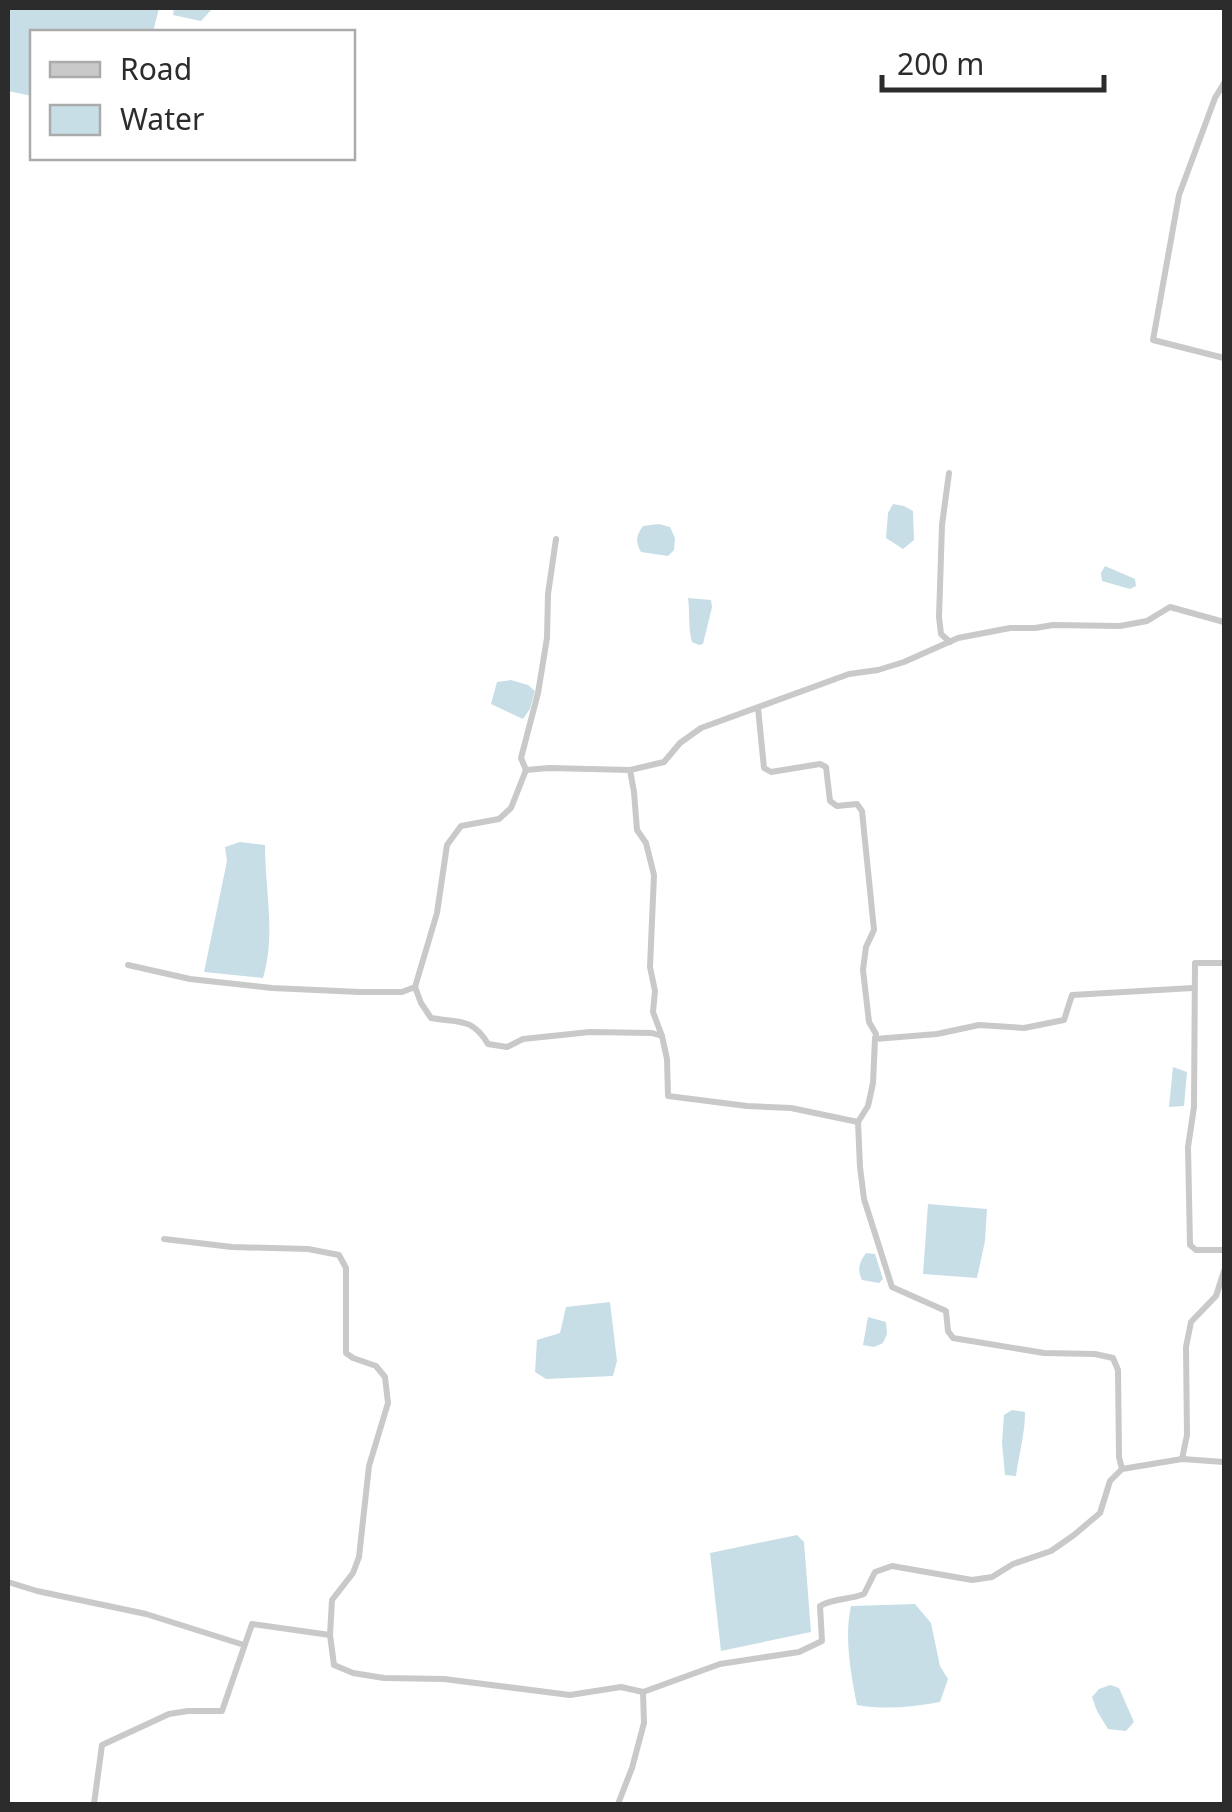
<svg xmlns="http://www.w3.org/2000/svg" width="1232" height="1812" viewBox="0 0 1232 1812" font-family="'Noto Sans',sans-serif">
	<rect width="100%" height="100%" fill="#fff"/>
	<g fill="#c8dee7">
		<polygon points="8,8 159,8 153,32 32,32 32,96 8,91"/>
		<polygon points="174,8 213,8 201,21 173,15"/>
		<polygon points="893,504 904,506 913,511 914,540 903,549 886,538 888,513"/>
		<path d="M659,524L670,527L675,538L674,550L668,556L641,552C635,541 636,536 643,526Z"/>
		<polygon points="1105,566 1135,579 1136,586 1130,589 1102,581 1101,573"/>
		<path d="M688,598L711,600L712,607L703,644L699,645L692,642C688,627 690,614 688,598Z"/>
		<polygon points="511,680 528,685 535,691 530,709 523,719 491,704 497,682"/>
		<path d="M240,842L265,845C265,890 276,935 263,978L204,972L227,861L225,847Z"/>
		<polygon points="1173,1067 1187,1072 1184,1106 1169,1107"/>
		<polygon points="928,1204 987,1209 985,1241 977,1278 923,1274"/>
		<path d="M866,1253L875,1254L883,1279L879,1283L862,1280C857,1270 859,1262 866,1253Z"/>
		<polygon points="610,1302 617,1361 613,1376 546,1379 535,1372 537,1340 560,1333 566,1307"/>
		<polygon points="868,1317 886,1322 887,1334 883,1343 874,1347 863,1345"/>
		<path d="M1012,1410L1025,1412C1025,1434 1019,1454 1016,1476L1005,1475L1002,1443L1004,1415Z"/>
		<polygon points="797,1535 804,1542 811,1632 721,1651 710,1553"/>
		<path d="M915,1604L931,1623L940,1666L948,1679L940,1702C912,1707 885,1710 857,1705C851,1674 844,1637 851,1606Z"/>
		<polygon points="1110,1685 1119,1688 1134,1722 1126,1731 1108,1729 1097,1711 1092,1697 1099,1689"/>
	</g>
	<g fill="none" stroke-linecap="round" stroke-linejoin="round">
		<g stroke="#c9c9c9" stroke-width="6">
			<polyline points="1224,83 1215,98 1179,195 1153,340 1224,358"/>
			<polyline points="949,473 942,525 939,617 941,634 950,642"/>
			<polyline points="758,708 764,768 771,772 820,764 826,767 830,801 837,806 857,804 862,811 874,930 866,947 863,970 869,1022 876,1034 875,1039"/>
			<polyline points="526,770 521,758 538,693 547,638 548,594 556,539"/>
			<polyline points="630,770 634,792 637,830 646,843 654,875 650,967 655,991 653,1012 662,1036"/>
			<polyline points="1224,963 1195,963 1194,1107 1188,1147 1190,1245 1196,1250 1224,1250"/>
			<polyline points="128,965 190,979 272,988 360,992 402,992 415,987 437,913 447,845 461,826 499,819 511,808 526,770 549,768 630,770 664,762 680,743 701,728 849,674 878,670 904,662 958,638 1010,628 1035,628 1053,625 1120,626 1147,621 1170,607 1224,622"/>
			<path d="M415,987L421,1003L431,1018C459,1023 472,1017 488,1044L507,1047L523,1039L590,1032L652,1033L662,1036L667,1059L668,1096L747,1106L791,1108L858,1122"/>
			<polyline points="164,1239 232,1247 308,1249 339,1255 346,1268 346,1353 353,1358 376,1366 385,1377 388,1403 369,1466 359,1557 353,1573 332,1600 330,1635"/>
			<polyline points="1182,1459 1187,1435 1186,1347 1191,1322 1216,1296 1224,1271"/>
			<polyline points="1122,1469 1119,1457 1118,1370 1113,1358 1095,1354 1044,1353 953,1338 948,1331 946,1311 892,1287 864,1199 860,1167 858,1122 868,1106 873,1083 875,1039 937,1034 979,1025 1024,1028 1064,1020 1072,995 1193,988"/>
			<polyline points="8,1582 37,1591 146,1614 244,1645"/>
			<path d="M94,1804L102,1745L169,1714L188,1711H222L252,1624L330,1635L334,1665L353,1673L384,1678L444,1679L570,1695L621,1687L643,1692L720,1664L799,1652L822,1641L820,1606C834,1598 849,1600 864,1594L875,1572L892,1566L972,1580L992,1577L1013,1564L1051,1551L1074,1535L1100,1513L1110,1481L1122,1469L1182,1459L1224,1462"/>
			<polyline points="618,1804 632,1768 644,1723 643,1692"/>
		</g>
	</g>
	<rect width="1232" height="1812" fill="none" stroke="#2c2c2c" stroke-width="20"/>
	<rect x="30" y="30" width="325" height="130" fill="#ffffff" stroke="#ababab" stroke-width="2.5"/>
	<rect x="50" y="62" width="50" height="15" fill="#c9c9c9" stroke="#ababab" stroke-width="2.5"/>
	<text x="120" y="80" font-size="30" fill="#2c2c2c">Road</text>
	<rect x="50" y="105" width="50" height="30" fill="#c8dee7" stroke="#ababab" stroke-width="2.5"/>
	<text x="120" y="130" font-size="30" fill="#2c2c2c">Water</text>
	<path d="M882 75v15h222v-15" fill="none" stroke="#2c2c2c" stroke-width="5"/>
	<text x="897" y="75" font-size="30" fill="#2c2c2c" stroke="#ffffff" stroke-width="8" paint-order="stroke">200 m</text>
</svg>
